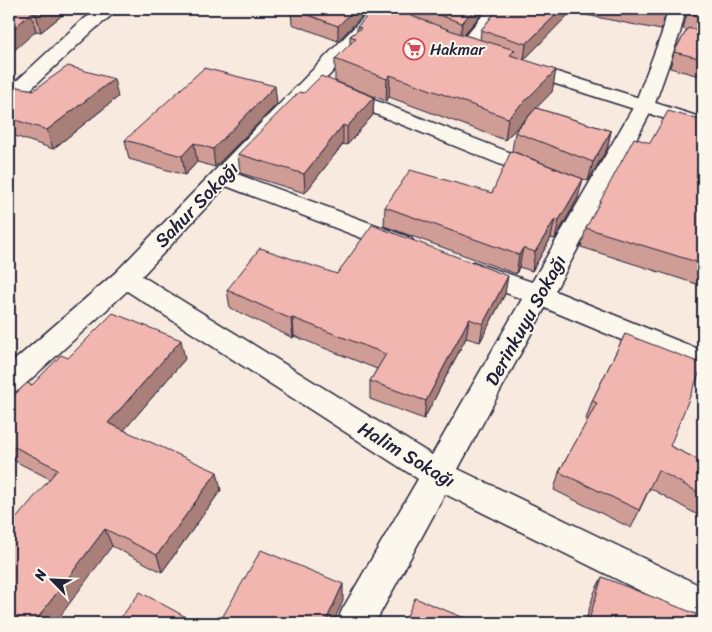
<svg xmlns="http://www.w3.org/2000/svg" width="712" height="632" viewBox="0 0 712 632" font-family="Sriracha,sans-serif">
	<rect width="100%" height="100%" fill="#f9eae0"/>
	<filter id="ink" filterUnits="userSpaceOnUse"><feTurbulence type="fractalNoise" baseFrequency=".02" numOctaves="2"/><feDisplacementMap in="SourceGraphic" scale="10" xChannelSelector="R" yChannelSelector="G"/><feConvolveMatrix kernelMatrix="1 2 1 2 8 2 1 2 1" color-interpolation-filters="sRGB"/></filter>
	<g filter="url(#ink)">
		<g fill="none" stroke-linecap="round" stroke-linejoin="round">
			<g stroke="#22223b" stroke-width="3">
				<g id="minor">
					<polygon points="99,9 119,9 95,29 16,103 9,105 9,88 81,21"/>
					<polygon points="488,9 506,9 471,53 464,55 457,53 454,49"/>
					<polygon points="668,9 686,9 680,33 654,106 555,291 703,351 703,374 545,308 458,469 703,587 703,622 445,494 375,623 337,623 342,610 418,479 127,291 19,390 9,393 9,365 116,272 369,12 375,11 381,12 384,16 381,20 237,174 411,238 415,244 411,250 402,252 393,250 226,186 142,276 432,455 522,299 464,277 460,271 464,265 473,262 532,282 634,106 662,33"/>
					<polygon points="338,86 550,168 554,173 550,178 542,180 534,178 331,96 328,92 331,88"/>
				</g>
			</g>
			<g stroke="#22223b" stroke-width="3">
				<g id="tertiary">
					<polygon points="352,9 376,9 412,23 414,27 412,31 405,33 398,31 355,13"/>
					<polygon points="519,60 703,118 703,131 512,70 509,66 512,62"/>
				</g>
			</g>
			<use href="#minor" fill="#fbf7ec" fill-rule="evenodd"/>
			<use href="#tertiary" fill="#fbf7ec" fill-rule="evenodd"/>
		</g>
		<g fill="#cf9d96" stroke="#22223b">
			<polygon points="9,9 70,9 41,32 36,31"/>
			<polygon points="291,9 361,9 361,17 338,41 292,24"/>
			<polygon points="374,9 486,9 464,35 480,40 481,30 498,9 667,9 661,30 571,12 524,59 552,92 536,108 611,131 607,149 588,181 512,151 515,132 529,115 505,140 389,97 386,101 335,81 335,59 350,44 350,36 357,31 357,27"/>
			<polygon points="687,9 703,9 703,77 670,68 674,52 687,30 683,29 688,9"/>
			<polygon points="9,86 34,90 118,97 53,149 9,134"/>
			<polygon points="304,93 374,97 373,115 347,145 343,144 305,193 240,173 238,154"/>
			<polygon points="277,104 215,167 197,162 185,175 129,159 125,140"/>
			<polygon points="700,159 703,160 703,286 581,247 586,228"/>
			<polygon points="492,193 578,198 555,239 551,238 532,271 519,267 516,274 384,226 385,207"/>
			<polygon points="337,274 505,294 480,342 466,338 424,419 370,399 370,381 377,369 294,336 293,338 230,308 227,290"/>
			<polygon points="625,334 670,446 703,462 703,518 650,488 631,528 554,490 559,472 588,420 586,419 592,401"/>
			<polygon points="68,358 185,359 124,430 221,490 162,572 112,546 50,479 9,458 9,400 32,385"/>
			<polygon points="602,577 694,623 585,623 594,593"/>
		</g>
		<g fill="#a97f7a" stroke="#22223b">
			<polygon points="43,9 70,9 41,32 36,14"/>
			<polygon points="355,9 361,9 361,17 338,41 338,26"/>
			<polygon points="474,9 486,9 460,39 462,23"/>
			<polygon points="562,9 572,9 571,12 524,60 526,44"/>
			<polygon points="31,13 36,31 9,55 9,33"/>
			<polygon points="556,70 552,92 505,140 508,118"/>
			<polygon points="390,75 389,97 386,101 387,79"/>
			<polygon points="114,79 118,97 53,149 47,130"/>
			<polygon points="275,86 277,104 215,167 213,149"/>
			<polygon points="374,97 373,115 347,145 347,127"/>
			<polygon points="343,125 343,144 305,193 304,174"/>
			<polygon points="611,131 607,149 588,181 593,162"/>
			<polygon points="194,143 197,162 185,175 182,156"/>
			<polygon points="703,148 703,154 691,178 698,159"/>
			<polygon points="583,179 578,198 555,239 559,220"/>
			<polygon points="555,219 551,238 532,271 535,252"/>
			<polygon points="523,248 519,267 516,274 519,255"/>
			<polygon points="508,276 505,294 480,342 483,324"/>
			<polygon points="9,284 16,302 9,309"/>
			<polygon points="293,318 294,336 293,338 291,319"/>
			<polygon points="469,319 466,338 424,419 426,401"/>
			<polygon points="181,340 185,359 114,442 108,423"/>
			<polygon points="217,472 221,490 162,572 157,555"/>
			<polygon points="105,529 112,546 55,623 34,623"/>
			<polygon points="343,584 343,601 333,623 325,623"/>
		</g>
		<g fill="#f1b6af" stroke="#22223b">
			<polygon points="9,9 43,9 36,14 31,13 9,33"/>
			<polygon points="292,9 355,9 338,26"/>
			<polygon points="374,9 393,9 458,33 515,50 510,55 556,70 508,118 390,75 387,79 335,59 356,38 350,36 361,28 357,27"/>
			<polygon points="422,9 474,9 462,23"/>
			<polygon points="498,9 562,9 526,44 481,30"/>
			<polygon points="636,9 667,9 665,14"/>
			<polygon points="689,9 703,9 703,17 688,13"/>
			<polygon points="688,28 703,32 703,59 674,52"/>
			<polygon points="68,66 114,79 47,130 9,118 9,86 12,86 34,90"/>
			<polygon points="204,68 275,86 213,149 194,143 182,156 125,140"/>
			<polygon points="321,76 374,97 347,127 343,125 304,174 238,154 299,92 304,93"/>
			<polygon points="536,108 611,131 593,162 515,132"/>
			<polygon points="668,111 703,121 703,148 698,159 703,160 703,264 586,228 634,138 650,143"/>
			<polygon points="511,151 583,179 559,220 555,219 535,252 523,248 519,255 385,207 410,170 492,193"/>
			<polygon points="372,225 508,276 483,324 469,319 426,401 370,381 386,354 293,318 291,319 227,290 260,248 337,274"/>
			<polygon points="113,313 181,340 108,423 217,472 157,555 105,529 34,623 9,623 9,527 58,469 9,444 9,400 27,383 32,385 61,355 68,358"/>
			<polygon points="625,334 703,364 670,446 703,462 703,495 658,470 639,510 559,472 597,403 592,401"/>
			<polygon points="261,550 343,584 325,623 219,623"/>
			<polygon points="602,577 696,614 694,623 588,623"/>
			<polygon points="140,592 197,623 117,623"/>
			<polygon points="415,598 477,623 404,623"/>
		</g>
	</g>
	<defs>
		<g id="supermarket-ring" transform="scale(1.125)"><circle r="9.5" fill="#fbf7ec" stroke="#d1495b" stroke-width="1.5"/><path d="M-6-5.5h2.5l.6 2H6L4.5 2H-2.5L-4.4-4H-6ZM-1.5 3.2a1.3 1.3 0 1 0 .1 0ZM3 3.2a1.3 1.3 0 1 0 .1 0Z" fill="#d1495b"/></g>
	</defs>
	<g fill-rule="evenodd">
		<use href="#supermarket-ring" x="414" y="49"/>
	</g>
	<g text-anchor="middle" stroke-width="4" stroke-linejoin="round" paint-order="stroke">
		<g font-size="16" fill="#22223b" stroke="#fbf7ec" text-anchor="start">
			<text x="430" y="55">Hakmar</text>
		</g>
		<g font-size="19" fill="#22223b" stroke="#fbf7ec">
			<text transform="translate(196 204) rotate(-46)" y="7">Sahur Sokağı</text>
			<text transform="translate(525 320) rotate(-61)" y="7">Derinkuyu Sokağı</text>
			<text transform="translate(407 454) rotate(31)" y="7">Halim Sokağı</text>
		</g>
	</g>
	<rect width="712" height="632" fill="none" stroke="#fbf7ec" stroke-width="30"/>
	<rect x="15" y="15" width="682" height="602" fill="none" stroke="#22223b" stroke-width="2" filter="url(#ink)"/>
	<g transform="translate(52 580) rotate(294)" stroke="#fbf7ec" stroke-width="4" paint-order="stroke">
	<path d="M0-4L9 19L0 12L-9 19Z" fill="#22223b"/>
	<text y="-8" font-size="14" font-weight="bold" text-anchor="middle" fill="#22223b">N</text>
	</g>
</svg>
